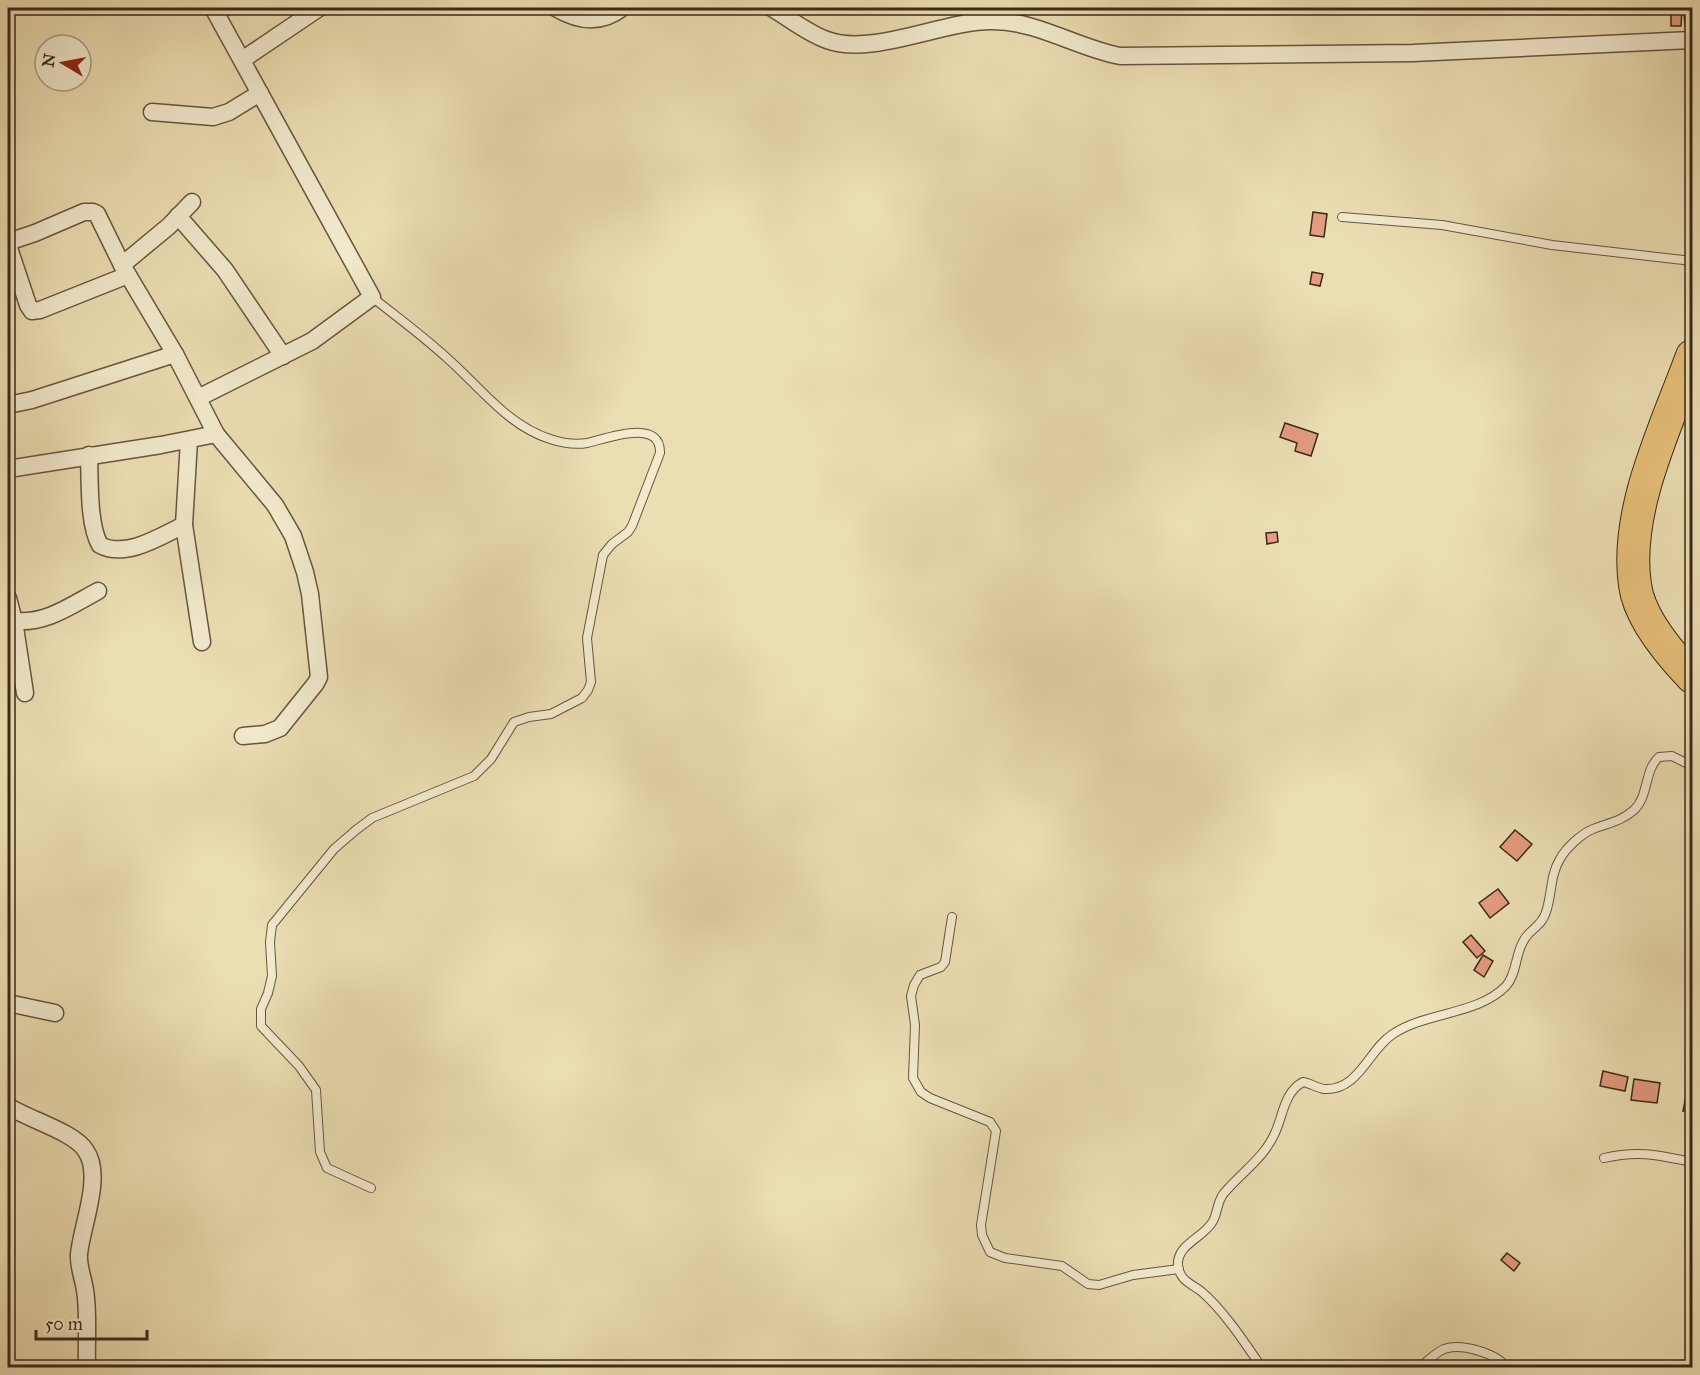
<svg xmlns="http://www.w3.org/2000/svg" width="1700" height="1375" viewBox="0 0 1700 1375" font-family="'IM FELL Great Primer',serif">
	<rect width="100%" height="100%" fill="#ecdeb3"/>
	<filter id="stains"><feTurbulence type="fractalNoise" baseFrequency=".00333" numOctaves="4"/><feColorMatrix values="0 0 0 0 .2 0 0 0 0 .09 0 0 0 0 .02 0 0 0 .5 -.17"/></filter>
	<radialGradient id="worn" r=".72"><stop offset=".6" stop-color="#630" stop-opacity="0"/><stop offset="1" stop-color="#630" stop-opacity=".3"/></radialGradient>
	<g fill="#e59c80" stroke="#3a2918" stroke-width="1.5">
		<polygon points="1671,9 1682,9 1681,26 1671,26"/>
		<polygon points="1692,12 1692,25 1685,26 1684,13"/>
		<polygon points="1313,212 1327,214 1324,237 1310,235"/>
		<polygon points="1312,272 1323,274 1320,286 1310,284"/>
		<polygon points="1285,423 1318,434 1311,456 1295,451 1297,443 1280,437"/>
		<polygon points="1277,532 1278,542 1267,544 1266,533"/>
		<polygon points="1515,830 1532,844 1517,861 1500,847"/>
		<polygon points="1498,889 1509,903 1490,918 1479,903"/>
		<polygon points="1471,935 1485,951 1477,958 1463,942"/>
		<polygon points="1483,955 1493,961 1484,977 1474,970"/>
		<polygon points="1603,1071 1628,1077 1625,1091 1600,1086"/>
		<polygon points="1634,1079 1660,1083 1657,1103 1631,1100"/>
		<polygon points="1687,1091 1692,1092 1692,1112 1683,1111"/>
		<polygon points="1507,1253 1520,1263 1514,1271 1501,1260"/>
	</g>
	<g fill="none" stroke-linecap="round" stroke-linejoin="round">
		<g stroke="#66563f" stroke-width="10">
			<g id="lane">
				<polyline points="961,8 974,21"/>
				<polyline points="1342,217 1442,225 1552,245 1692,261"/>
				<polyline points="952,917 945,962 941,967 920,975 914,985 911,996 915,1025 913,1078 921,1092 930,1098 990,1122 996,1131 981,1225 982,1235 990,1252 1005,1258 1062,1266 1088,1284 1099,1285 1133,1275 1179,1269"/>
				<path d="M1604,1158C1639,1150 1658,1155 1692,1162"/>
				<path d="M371,1188L327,1168L320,1152L316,1090L299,1066L261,1026V1009L268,993L272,976L270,942L272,925L334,849L356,830L372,818L474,776L491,759L514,722L529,717L551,714L582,698L588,690L591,682L587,638L603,555L612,544L628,532L632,526L660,453C661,417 605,439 587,443C575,445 562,443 550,439C508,426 479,386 447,358C423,336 397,317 372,297"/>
				<path d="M1420,1367C1428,1361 1435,1353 1444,1349C1461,1343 1497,1353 1507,1368"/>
				<path d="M1262,1368C1245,1343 1224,1311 1202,1292C1192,1284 1180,1281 1178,1266C1176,1244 1204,1238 1213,1221C1218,1212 1217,1200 1225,1192C1242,1172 1264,1158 1275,1133C1283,1116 1284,1092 1303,1082C1310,1083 1317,1088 1324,1089C1359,1091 1369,1049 1393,1034C1425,1012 1478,1015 1506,986C1517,974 1515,954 1524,940C1530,929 1542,926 1546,912C1552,895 1550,875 1560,859C1566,848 1581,834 1593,829C1608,823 1622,821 1634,810C1649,796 1644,770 1659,757L1672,756L1692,766"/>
			</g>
		</g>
		<g stroke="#66563f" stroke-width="19">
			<g id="street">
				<path d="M556,8C578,21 600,25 622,8"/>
				<path d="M772,8C789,18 807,33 827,40C872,57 944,20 993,21C1038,21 1077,48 1120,56L1413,53L1692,40"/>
				<polyline points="242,60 319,8"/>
				<polyline points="152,112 213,117 229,112 260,93"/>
				<polyline points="178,216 225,270 283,356"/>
				<polyline points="8,242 35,233 84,212 93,212 97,214 122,265 175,354 216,434 275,505 293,536 305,572 310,594 319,677 316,683 280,728 265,734 243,736"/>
				<polyline points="8,245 28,305 32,311 40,310 128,275"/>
				<polyline points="122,265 169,226 192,202"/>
				<polyline points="198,398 312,341 372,297 213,8"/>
				<polyline points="8,405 32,400 175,354"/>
				<polyline points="189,440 184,525 202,642"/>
				<path d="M89,455C90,479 88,525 100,545C126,559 161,536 184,525"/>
				<polyline points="8,469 161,445 216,434"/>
				<polyline points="8,598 14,621 25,693"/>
				<path d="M14,621C46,624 70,606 98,591"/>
				<polyline points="8,1003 55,1013"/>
				<path d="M8,1106C27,1119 75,1132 86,1151C103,1176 82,1225 79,1254C78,1266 83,1277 85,1290C89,1315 86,1342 87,1368"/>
			</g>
		</g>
		<g stroke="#3a2918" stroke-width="34">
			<path id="highway" d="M1692,356C1667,425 1624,510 1635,585C1639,617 1670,654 1692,677"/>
		</g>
		<use href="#lane" stroke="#f3eace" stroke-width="8"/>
		<use href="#street" stroke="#f3eace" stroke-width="16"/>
		<use href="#highway" stroke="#e6bf7a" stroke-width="32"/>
	</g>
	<rect width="1700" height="1375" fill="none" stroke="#ecdeb3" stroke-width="30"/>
	<rect x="9" y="9" width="1682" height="1357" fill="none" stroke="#3a2918" stroke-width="3"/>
	<rect x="15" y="15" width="1670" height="1345" fill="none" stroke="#3a2918" stroke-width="1.5"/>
	<g transform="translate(63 63) rotate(280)"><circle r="28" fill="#f3eace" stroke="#a99d85" stroke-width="1.5"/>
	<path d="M0-4.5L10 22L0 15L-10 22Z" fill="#8f2418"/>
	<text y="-9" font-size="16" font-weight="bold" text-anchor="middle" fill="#3a2918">N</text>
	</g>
	<path d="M36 1330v9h111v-9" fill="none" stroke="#3a2918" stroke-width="3"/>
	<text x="45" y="1330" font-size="18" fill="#3a2918" stroke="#f3eace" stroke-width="4.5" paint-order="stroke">50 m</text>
	<rect width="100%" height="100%" filter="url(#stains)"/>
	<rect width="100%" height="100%" fill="url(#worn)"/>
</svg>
